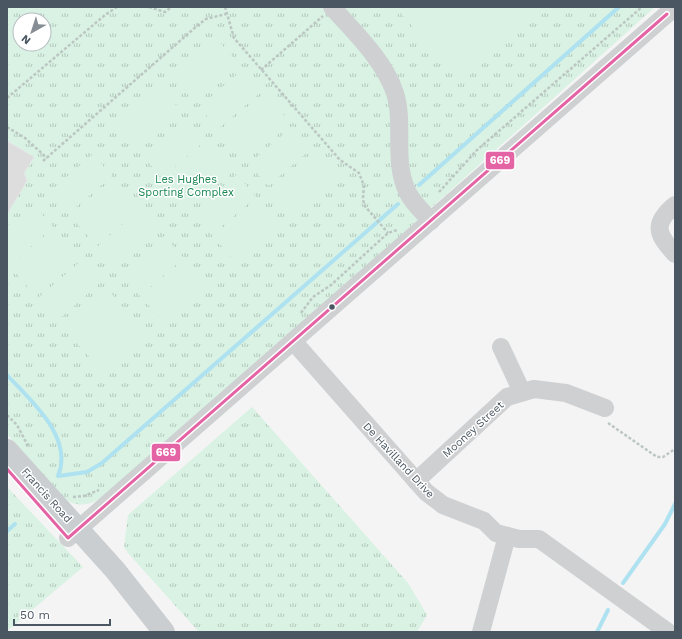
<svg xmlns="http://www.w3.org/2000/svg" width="682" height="639" viewBox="0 0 682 639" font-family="'Work Sans',sans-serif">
	<defs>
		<pattern id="grass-tufts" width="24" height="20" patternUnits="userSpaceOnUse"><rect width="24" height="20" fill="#d9f2e3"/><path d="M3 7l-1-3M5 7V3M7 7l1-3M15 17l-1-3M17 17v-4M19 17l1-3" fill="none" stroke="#b2c7bb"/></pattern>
	</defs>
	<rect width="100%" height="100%" fill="#f4f4f4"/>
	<g fill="url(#grass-tufts)" fill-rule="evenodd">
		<path d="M7,7H655L392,243L102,497C90,506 79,507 65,500L7,434ZM20,20H44V44H20Z"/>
		<polygon points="252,407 408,583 427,615 417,632 199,632 128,553 124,547 128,515"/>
		<polygon points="7,487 83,567 7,631"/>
	</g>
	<g fill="#d9f2e3">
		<polygon points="395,7 546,7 462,82"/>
		<polygon points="218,40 237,62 193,100 174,79"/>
		<polygon points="243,69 262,91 218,129 199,107"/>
		<polygon points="162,89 181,111 137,149 118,127"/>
		<polygon points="268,98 287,119 243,158 224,136"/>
		<polygon points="187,118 206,140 162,178 143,156"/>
		<polygon points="293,126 312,148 268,186 249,164"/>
		<polygon points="212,146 231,168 187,206 168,185"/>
		<polygon points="93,154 112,176 68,214 49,192"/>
		<polygon points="317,154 337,176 293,214 273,192"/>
		<polygon points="237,174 256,197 212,235 193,213"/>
		<polygon points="116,181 136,203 92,241 73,219"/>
		<polygon points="262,203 281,225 237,264 218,242"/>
		<polygon points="34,205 53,227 9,266 7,263 7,229"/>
		<polygon points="141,208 160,230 116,269 97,247"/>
		<polygon points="58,233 77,255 33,293 14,271"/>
		<polygon points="164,236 184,258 140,296 121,274"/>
		<polygon points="82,260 101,282 57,321 38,298"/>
		<polygon points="188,263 208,285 164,323 145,301"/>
		<polygon points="106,287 125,310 81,348 62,326"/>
		<polygon points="130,315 149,337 105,375 86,353"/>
	</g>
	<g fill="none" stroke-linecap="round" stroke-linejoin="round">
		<g stroke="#aee2f0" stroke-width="4">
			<polyline points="419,185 619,7"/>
			<path d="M7,375C31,401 74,437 58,476L87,472L102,463L398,204"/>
			<polyline points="7,531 15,524"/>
			<polyline points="623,583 665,524 675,504"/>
			<polyline points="597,632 608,610"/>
		</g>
	</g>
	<polygon fill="#ddddde" stroke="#e5e6e7" points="7,141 34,157 24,173 27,181 7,214"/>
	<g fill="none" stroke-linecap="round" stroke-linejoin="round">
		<g stroke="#bcc7c4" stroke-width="2.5" stroke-dasharray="3 2" stroke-linecap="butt">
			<polyline points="149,7 165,12 171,7"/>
			<polyline points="225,7 234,38 340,160 359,173 364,186 363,197 364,205 388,233"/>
			<polyline points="261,70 323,16"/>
			<polyline points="7,98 105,15 117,7"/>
			<polyline points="7,127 25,138 47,158"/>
			<polyline points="43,161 198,25 206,19 226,14"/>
			<polyline points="439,192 477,150 642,7"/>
			<polyline points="301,313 313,297 331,285 388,233 397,230"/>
			<polyline points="7,415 17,425 28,446"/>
			<polyline points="608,423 657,457 663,457 675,449"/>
			<polyline points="73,497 84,496 99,490"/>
		</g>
		<g stroke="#ced0d2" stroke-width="18">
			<path d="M332,7C355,33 384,60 395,93C405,125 392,162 408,193C413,203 423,212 431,221"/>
			<path d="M675,205C652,224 657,234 675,254"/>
			<polyline points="293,341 426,492 443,505 484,521 496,533 519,539 539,539 668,632"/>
			<polyline points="501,347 522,392"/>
			<polyline points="416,481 507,397 534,389 566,393 605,408"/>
			<polyline points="68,538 675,7"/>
			<polyline points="481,632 507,536"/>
		</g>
		<polyline stroke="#caced1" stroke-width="22" points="7,450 115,570 164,632"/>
		<g stroke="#fff" stroke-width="6">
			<polyline id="bus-1" points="7,469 68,538 667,14"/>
		</g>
		<use href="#bus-1" stroke="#e463a4" stroke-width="3"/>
	</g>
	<circle fill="#4a5661" stroke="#fff" stroke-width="1.5" cx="332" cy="307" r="3.5"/>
	<g text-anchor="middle" stroke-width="3" stroke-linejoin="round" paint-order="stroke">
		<g font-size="11" fill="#17864f" stroke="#fff">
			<text x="186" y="183">Les Hughes<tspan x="186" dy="13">Sporting Complex</tspan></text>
		</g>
		<g font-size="11" fill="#4a5661" stroke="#fff">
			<text transform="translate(473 429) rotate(-42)" y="4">Mooney Street</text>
			<text transform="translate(399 460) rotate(47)" y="4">De Havilland Drive</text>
			<text transform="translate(47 495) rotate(48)" y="4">Francis Road</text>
		</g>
	</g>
	<g stroke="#fff" stroke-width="1.5">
		<rect x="485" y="151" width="30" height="19" rx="4" fill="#e463a4"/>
		<rect x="151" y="443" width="30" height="19" rx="4" fill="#e463a4"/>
	</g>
	<g font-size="11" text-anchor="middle" font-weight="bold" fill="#fff">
		<text x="500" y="164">669</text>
		<text x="166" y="456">669</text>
	</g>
	<rect width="682" height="639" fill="none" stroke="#4a5661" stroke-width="16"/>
	<g transform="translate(32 32) rotate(219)"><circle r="19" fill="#ffffff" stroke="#b7bbc0"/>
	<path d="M0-3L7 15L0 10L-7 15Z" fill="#868d94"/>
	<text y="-6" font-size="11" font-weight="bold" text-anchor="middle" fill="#4a5661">N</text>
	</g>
	<path d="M14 619v6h96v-6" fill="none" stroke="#4a5661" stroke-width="2"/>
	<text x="20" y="619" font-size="12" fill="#4a5661" stroke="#ffffff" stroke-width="3" paint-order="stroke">50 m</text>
</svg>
